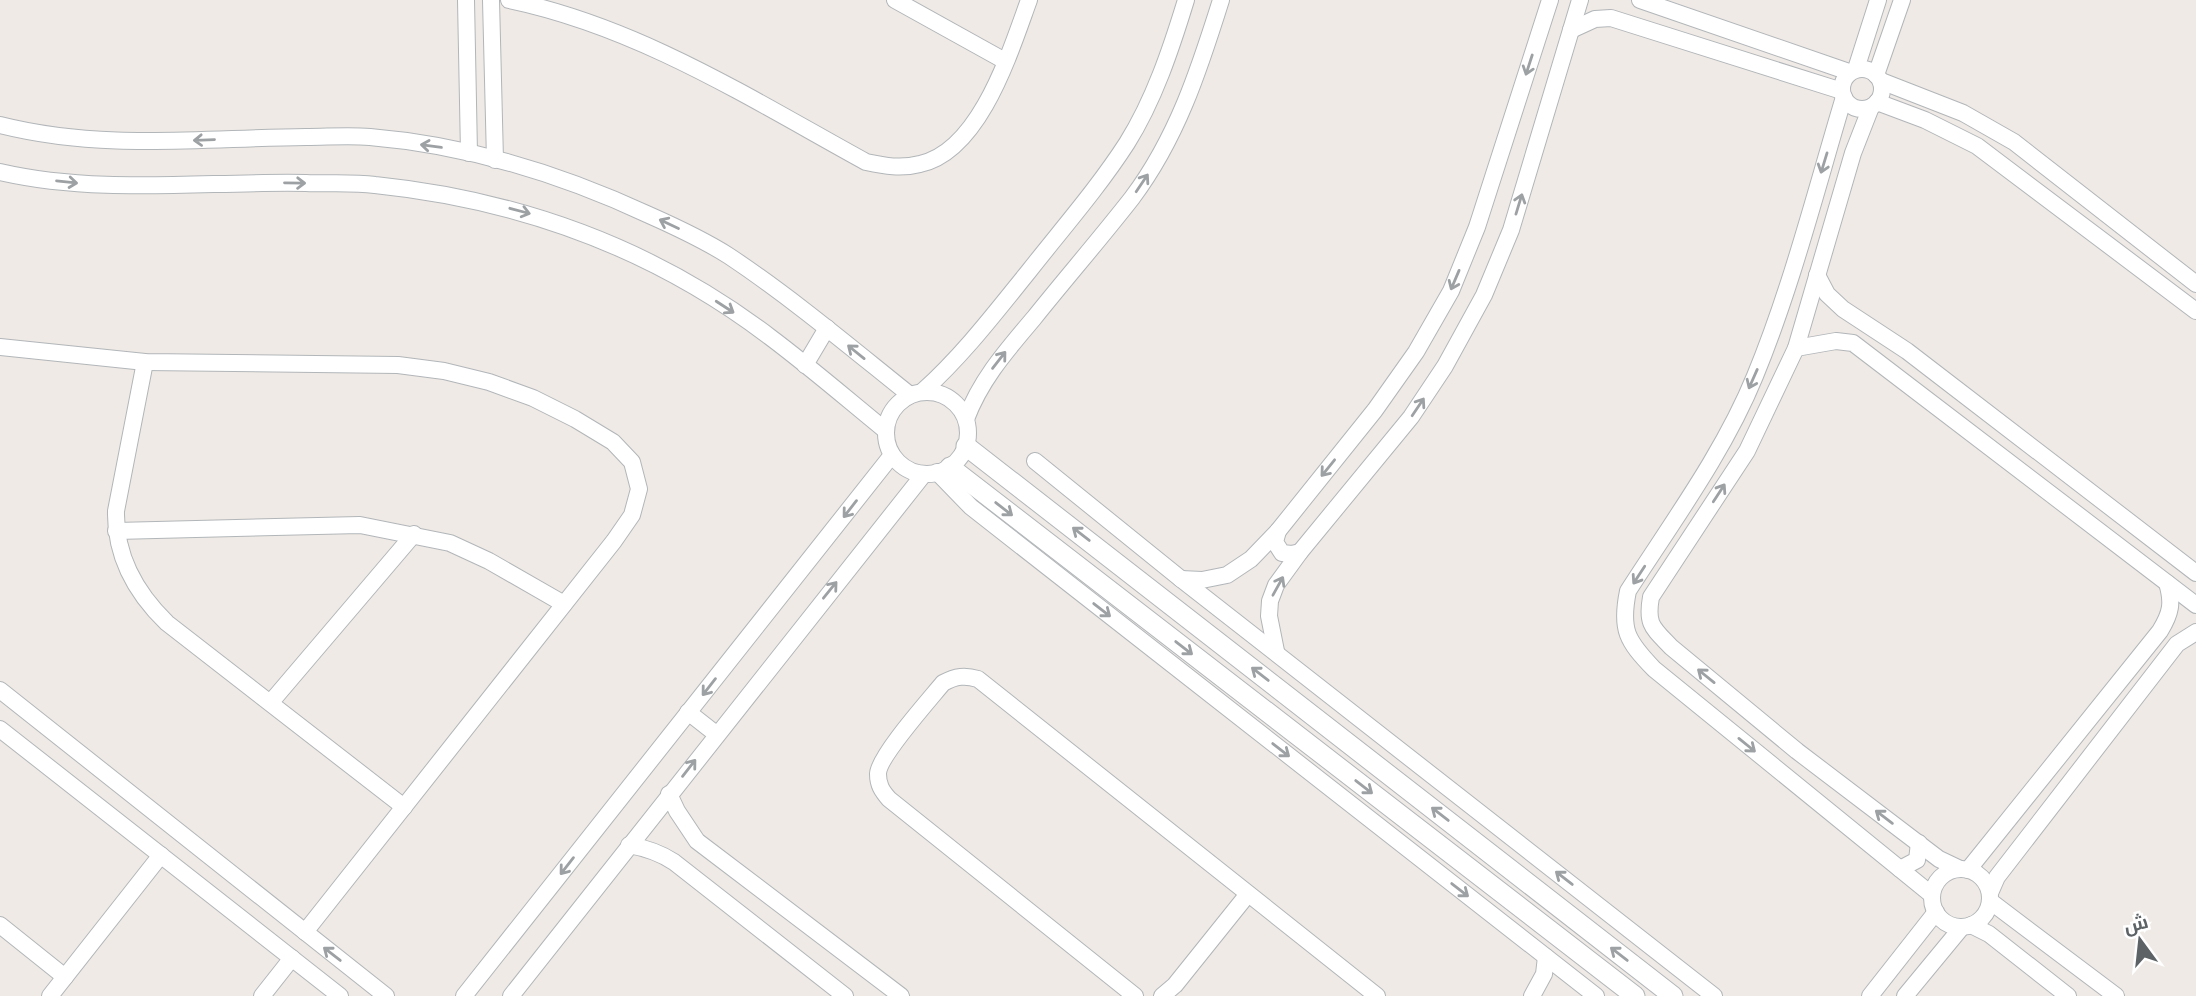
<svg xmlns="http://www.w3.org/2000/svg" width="2196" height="996" viewBox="0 0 2196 996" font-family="'DM Sans',Cairo,sans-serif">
	<rect width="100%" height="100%" fill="#efeae5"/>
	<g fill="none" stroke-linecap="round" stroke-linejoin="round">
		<g stroke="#b2b6b9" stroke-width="18">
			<g id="minor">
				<polyline points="466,0 469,153"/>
				<polyline points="491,0 495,160"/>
				<path d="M509,0C639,27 751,99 866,162C885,166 901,169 920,164C980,151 1010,52 1029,0"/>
				<polyline points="895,0 1005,61"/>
				<polyline points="1640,0 1849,72"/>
				<polyline points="1571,30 1595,19 1611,18 1842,91"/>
				<polyline points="1856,69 1878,0"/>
				<circle cx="1862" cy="89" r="20"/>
				<polyline points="1876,75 1902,0"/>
				<polyline points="1881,81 1963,113 2014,142 2196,284"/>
				<path d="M1844,97C1816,190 1792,286 1755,376C1724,452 1673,521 1628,591C1620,630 1627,641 1654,669L1932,895"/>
				<polyline points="1877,102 1925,120 1977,146 2196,311"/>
				<path d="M1871,107L1853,153L1796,348L1747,451L1651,597C1646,625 1653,628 1671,647L1797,751L1939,859L1960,869"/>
				<path d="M0,125C103,151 202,138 306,137C327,137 349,135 370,137C466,145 561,174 649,215C676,227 704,240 729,256C792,298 850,347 910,395"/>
				<path d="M0,172C100,195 205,181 306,183C329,184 352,182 375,185C521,200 653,248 770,337C810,367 847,399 885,430"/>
				<polyline points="1817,275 1827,294 1843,309 1907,351 2196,573"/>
				<polyline points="0,347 145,362 398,365 444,371 489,382 533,398 575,419 613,442 632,462 639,489 632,515 614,541 305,932"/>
				<polyline points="1796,348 1836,341 1853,343 2196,605"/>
				<path d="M145,362L116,511C115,556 135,592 167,623L404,807"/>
				<polyline points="805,365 827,328"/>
				<path d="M923,391C963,355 995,313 1029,271C1062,229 1098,188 1127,143C1154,100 1171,49 1186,0"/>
				<circle cx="927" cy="433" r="41"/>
				<path d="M966,419C981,379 1007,350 1034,318C1066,278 1100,239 1132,198C1177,138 1199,70 1221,0"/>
				<polyline points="1035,461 1181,579 1714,996"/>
				<polyline points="937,472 971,507 1596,996"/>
				<polyline points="116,531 360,525 450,543 489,561 564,604"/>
				<polyline points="1278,531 1275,542 1282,553 1292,554 1300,552"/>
				<polyline points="1181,579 1202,580 1227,575 1251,559 1278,531 1375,410 1416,352 1451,291 1477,227 1550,0"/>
				<polyline points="1276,651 1269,616 1270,601 1276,585 1300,552 1411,417 1445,366 1484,295 1511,230 1580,0"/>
				<polyline points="0,690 386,996"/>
				<polyline points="271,702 414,534"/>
				<polyline points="688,712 716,734"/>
				<polyline points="0,729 340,996"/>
				<polyline points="669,794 677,811 697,841 901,996"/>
				<path d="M629,845C646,848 659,852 674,862L845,996"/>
				<polyline points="1900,869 1917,860 1919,843"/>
				<circle cx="1961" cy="898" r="29"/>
				<path d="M1968,870L2160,631C2171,613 2173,603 2167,583"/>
				<polyline points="1990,893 1997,877 2177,644 2196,632"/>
				<polyline points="1990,901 2116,996"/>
				<polyline points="0,925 65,977"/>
				<polyline points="1971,925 1989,934 2068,996"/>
				<polyline points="50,996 161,855"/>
				<polyline points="262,996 292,958"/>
				<polyline points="464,996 892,455"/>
				<polyline points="511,996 924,474"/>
				<path d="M1135,996L889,799C882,791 878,785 878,774C878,757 930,699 943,683C956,676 965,675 978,679L1377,996"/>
				<polyline points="1162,996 1175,985 1248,894"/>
				<polyline points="1532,996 1544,974 1546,957"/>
				<polyline points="1870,996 1936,912"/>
				<polyline points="1905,996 1962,927"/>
			</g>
		</g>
		<g stroke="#b2b6b9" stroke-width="21">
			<g id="tertiary">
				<polyline points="966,446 1673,996"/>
				<polyline points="950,467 1635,996"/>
			</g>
		</g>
		<use href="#minor" stroke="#fff" stroke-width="16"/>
		<use href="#tertiary" stroke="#fff" stroke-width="19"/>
	</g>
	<defs><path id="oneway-shaft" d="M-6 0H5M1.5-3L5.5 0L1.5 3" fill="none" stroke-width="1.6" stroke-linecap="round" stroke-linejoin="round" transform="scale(1.75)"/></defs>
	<g stroke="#9da1a3">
		<use href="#oneway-shaft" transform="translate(1529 65) rotate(108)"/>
		<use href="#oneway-shaft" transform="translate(204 140) rotate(178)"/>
		<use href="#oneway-shaft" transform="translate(431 146) rotate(-172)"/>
		<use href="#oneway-shaft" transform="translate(1824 163) rotate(107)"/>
		<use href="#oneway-shaft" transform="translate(67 182) rotate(6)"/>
		<use href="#oneway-shaft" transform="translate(295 183) rotate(1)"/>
		<use href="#oneway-shaft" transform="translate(1142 183) rotate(-56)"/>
		<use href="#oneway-shaft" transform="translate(1519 204) rotate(-73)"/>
		<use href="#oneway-shaft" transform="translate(520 211) rotate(15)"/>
		<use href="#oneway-shaft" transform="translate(669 224) rotate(-155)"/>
		<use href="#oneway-shaft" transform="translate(1455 280) rotate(113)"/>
		<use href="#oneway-shaft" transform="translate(725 307) rotate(33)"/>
		<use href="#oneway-shaft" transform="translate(856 352) rotate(-141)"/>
		<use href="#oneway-shaft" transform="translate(999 360) rotate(-52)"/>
		<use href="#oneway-shaft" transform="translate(1753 379) rotate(114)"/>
		<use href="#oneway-shaft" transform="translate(1418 407) rotate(-56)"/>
		<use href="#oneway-shaft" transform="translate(1328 468) rotate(129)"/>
		<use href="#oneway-shaft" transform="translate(1719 493) rotate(-57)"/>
		<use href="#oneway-shaft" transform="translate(850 509) rotate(128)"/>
		<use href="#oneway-shaft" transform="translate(1004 509) rotate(38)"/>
		<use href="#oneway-shaft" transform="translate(1081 534) rotate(-142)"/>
		<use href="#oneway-shaft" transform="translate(1639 575) rotate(123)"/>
		<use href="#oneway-shaft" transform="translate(1278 586) rotate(-61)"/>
		<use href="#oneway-shaft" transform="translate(830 590) rotate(-51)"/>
		<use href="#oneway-shaft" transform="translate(1102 610) rotate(38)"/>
		<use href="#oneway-shaft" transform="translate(1184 648) rotate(38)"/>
		<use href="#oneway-shaft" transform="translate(1260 674) rotate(-142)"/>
		<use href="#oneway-shaft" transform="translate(1706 676) rotate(-141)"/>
		<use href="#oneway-shaft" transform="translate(709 687) rotate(128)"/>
		<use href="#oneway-shaft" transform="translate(1747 745) rotate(39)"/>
		<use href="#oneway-shaft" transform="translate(1281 750) rotate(38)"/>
		<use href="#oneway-shaft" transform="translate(689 768) rotate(-52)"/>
		<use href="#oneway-shaft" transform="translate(1364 787) rotate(38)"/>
		<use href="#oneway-shaft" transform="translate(1440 814) rotate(-142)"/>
		<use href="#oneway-shaft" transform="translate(1884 817) rotate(-143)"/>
		<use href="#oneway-shaft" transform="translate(567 866) rotate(128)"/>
		<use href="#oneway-shaft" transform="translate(1564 878) rotate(-142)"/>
		<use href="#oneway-shaft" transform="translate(1460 890) rotate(38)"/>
		<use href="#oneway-shaft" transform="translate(332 954) rotate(-142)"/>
		<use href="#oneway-shaft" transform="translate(1619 954) rotate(-142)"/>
	</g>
	<g transform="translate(2140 940) rotate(345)" stroke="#ffffff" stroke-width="5" paint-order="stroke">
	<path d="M0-5L12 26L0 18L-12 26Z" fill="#5c6265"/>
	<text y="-10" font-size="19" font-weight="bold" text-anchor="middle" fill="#5c6265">ش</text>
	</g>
</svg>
